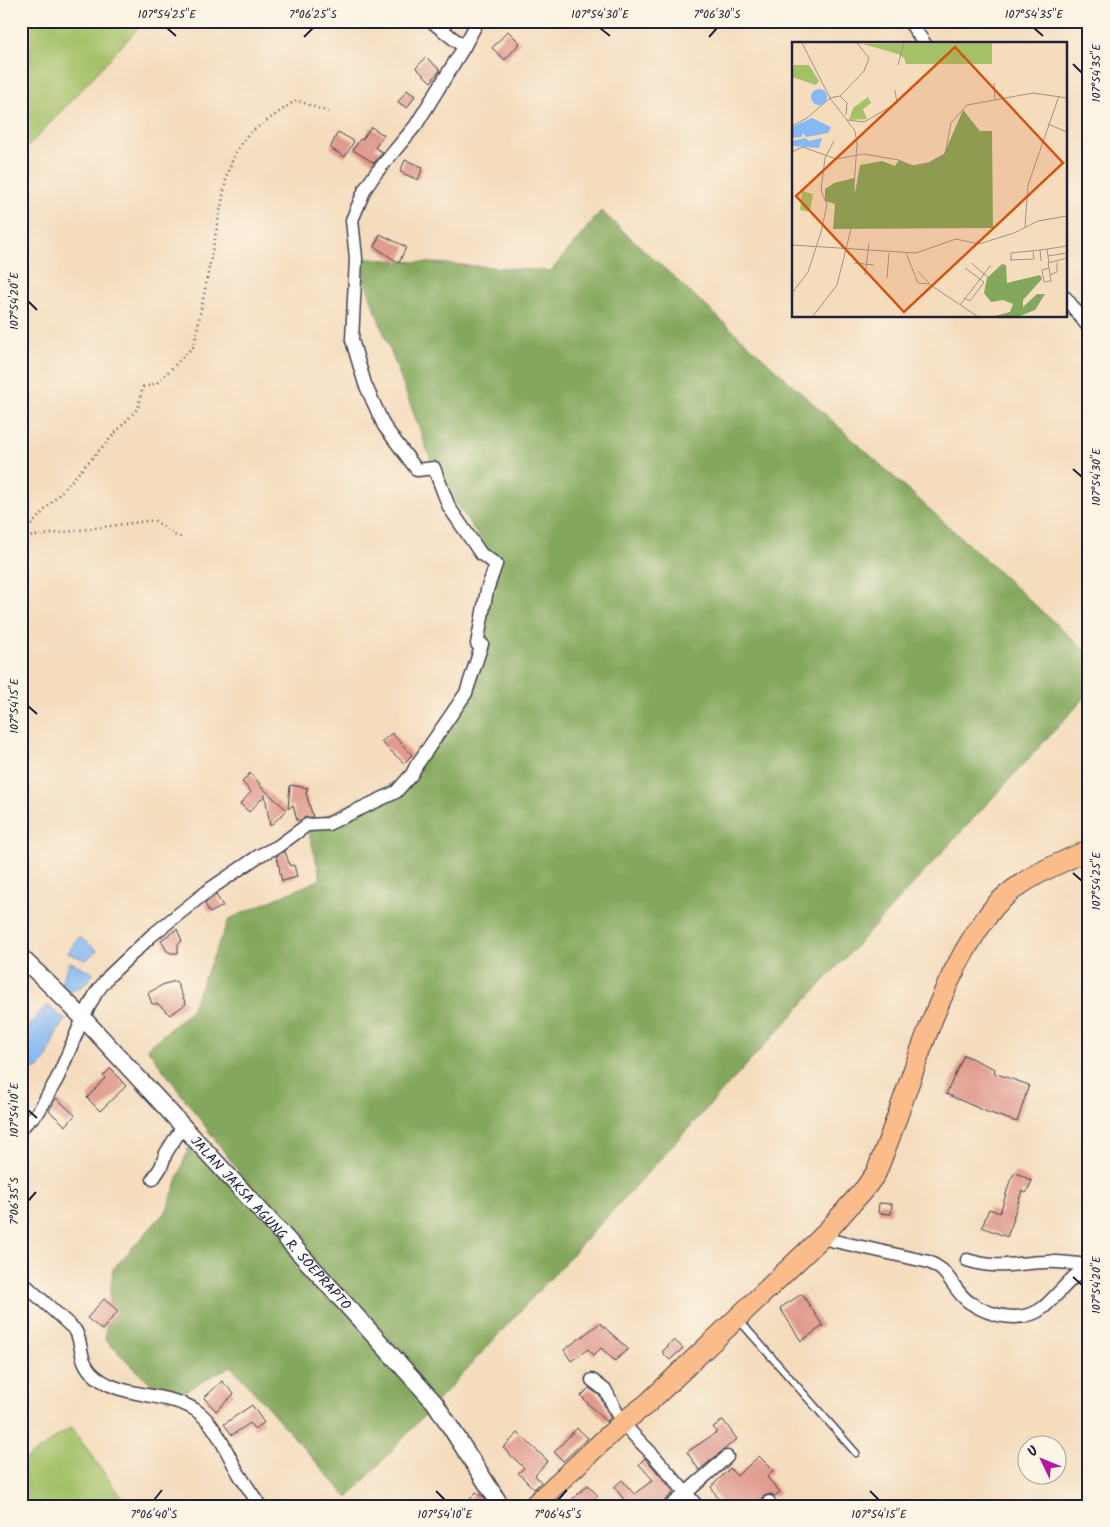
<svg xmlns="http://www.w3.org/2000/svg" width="1110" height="1527" viewBox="0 0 1110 1527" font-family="Kalam,sans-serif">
	<rect width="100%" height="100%" fill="#fcf5e5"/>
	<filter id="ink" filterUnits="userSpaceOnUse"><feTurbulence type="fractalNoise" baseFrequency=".02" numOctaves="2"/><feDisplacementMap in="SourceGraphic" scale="10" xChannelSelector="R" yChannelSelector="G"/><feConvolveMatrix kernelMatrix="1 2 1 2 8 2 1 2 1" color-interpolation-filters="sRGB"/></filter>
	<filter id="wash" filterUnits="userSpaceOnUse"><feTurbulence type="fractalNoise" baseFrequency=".0096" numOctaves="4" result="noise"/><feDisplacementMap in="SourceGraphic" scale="20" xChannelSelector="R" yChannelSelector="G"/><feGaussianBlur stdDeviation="1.12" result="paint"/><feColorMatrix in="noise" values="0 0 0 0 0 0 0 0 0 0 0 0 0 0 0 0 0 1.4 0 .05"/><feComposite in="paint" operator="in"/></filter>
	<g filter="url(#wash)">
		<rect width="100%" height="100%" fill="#f4dcbd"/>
		<g fill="#a4c168" stroke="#637252">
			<polygon points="21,21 145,21 21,154"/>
			<polygon points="71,1427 128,1506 27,1506 21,1497 21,1463"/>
		</g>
		<polygon fill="#83a75c" stroke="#52644c" points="601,211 1089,654 1089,693 348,1498 231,1366 168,1400 105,1340 113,1269 167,1210 189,1146 280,1227 147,1048 190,1012 229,919 321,879 307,825 412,774 466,693 496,564 434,468 356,258 551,271"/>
		<g fill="#86b9f3" stroke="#546e97">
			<polygon points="79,937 97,950 86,960 68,953"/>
			<polygon points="70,962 94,973 84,985 69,993 60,984"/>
			<path d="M47,1005L65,1020C62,1024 58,1029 56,1034C49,1046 49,1066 33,1070L21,1062V1034Z"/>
		</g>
		<g id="blocks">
			<g fill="#e09b8f">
				<polygon points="508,31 520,43 505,60 492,48"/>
				<polygon points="426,57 440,70 431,82 416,68"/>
				<polygon points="407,90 415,96 407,108 398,102"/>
				<polygon points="371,127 384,135 375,148 383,152 374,163 353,150 360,139 362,140"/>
				<polygon points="338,132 354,141 345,157 330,148"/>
				<polygon points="405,160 423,167 418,180 400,172"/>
				<polygon points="380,234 406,247 399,263 375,247"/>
				<polygon points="392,733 412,755 404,763 381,742"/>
				<polygon points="250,773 260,784 259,785 287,810 270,826 265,795 249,812 240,804 251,792 242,782"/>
				<polygon points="290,785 308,788 306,793 313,817 306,817 297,821 293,805 288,809"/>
				<polygon points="285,851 290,866 294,865 297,877 282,881 279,869 280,869 276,856"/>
				<polygon points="216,895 223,906 210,913 205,904"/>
				<polygon points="177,929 182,941 178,944 178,953 171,953 166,950 161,940"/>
				<polygon points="176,981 186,1004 170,1015 158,1004 152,1004 148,993 164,984"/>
				<polygon points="964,1055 995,1069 994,1073 1029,1085 1017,1122 987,1112 946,1094"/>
				<polygon points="111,1068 126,1086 100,1111 87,1098 105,1078 103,1076"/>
				<polygon points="56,1098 75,1115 66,1126 49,1111"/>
				<polygon points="1015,1172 1032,1181 1026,1193 1022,1191 1013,1218 1014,1219 1007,1237 982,1227 989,1209 1000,1213 1010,1181"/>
				<polygon points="879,1203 892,1204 891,1214 878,1213"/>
				<polygon points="802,1294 823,1326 801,1341 780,1308"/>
				<polygon points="104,1299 118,1311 102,1330 87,1318"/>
				<polygon points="600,1323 628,1349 615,1361 601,1348 594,1355 588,1349 571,1361 564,1350"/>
				<polygon points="674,1340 683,1348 670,1360 662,1352"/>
				<polygon points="222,1381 234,1394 216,1411 204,1398"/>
				<polygon points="589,1388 600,1396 610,1418 606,1422 581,1396"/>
				<polygon points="252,1405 264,1423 254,1429 250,1423 232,1435 224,1424"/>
				<polygon points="723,1420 737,1439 699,1470 687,1452 717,1432 713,1427"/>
				<polygon points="577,1428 588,1438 563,1461 554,1452"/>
				<polygon points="518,1433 548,1461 535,1475 541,1482 534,1489 518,1473 524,1468 503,1448"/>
				<polygon points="759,1456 773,1470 767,1477 780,1492 775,1496 771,1494 764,1496 759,1501 757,1506 723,1506 711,1487 730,1468 737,1476"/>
				<polygon points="645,1458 674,1492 665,1500 663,1506 629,1506 614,1487 622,1480 634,1494 653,1480 639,1464"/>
				<polygon points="588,1485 598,1496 587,1506 565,1506"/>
				<polygon points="476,1492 484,1497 489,1506 465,1506"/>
			</g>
		</g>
	</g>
	<g filter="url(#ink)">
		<use href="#blocks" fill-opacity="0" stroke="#423e4e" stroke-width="1"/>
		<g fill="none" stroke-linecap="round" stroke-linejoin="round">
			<g stroke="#423e4e" stroke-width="9">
				<polyline id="service" points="738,1319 856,1453"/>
			</g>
			<g stroke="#423e4e" stroke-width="15">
				<g id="minor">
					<polyline points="431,21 464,47"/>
					<polyline points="909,21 925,44"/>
					<polyline points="1066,298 1089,328"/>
					<polyline points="21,1128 39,1111 58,1077 83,1018 96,993 109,976 151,936 210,889 260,855 277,847 307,825 328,824 396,792 412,774 416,766 466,693 482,644 477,644 487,590 496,564 481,554 449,507 434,468 417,470 384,426 365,384 352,340 356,258 352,220 365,189 376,173 416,125 464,47 478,21"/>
					<polyline points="153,1179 161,1167 166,1153 183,1126"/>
					<path d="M821,1238L929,1262C933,1264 938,1267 942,1270C952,1280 958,1295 969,1302C991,1317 1023,1324 1044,1307C1060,1293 1071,1276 1089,1265"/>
					<path d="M967,1260C998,1270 1015,1263 1045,1262C1060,1261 1074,1264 1089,1265"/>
					<path d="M21,1281L75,1330C83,1342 78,1358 91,1372C117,1400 169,1391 197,1411C217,1425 227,1454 239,1474C246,1485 253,1495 260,1506"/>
					<polyline points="592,1380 606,1391 622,1423 654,1456 697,1506"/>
					<polyline points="671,1506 727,1457"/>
					<polyline points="765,1506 769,1502"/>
				</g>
			</g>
			<g stroke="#423e4e" stroke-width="19">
				<g id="tertiary">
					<path id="s1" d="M21,957L47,982L83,1018L284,1236L435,1403L501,1506"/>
				</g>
			</g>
			<g stroke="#423e4e" stroke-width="22">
				<path id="primary" d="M533,1506L622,1423L648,1403L821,1238L866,1187L876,1173L883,1155C912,1081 932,1001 975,934C983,923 990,910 1000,901C1025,877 1057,864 1089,850"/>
			</g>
			<g stroke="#423e4e" stroke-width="2.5" stroke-dasharray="1 4" stroke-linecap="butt">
				<polyline points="21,536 138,408 143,387 157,383 194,346 227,175 235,153 248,134 296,100 328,112"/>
				<polyline points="21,538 154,520 176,536 184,538"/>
			</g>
			<use href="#service" stroke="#fff" stroke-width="6"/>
			<use href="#minor" stroke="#fff" stroke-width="12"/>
			<use href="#tertiary" stroke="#fff" stroke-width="16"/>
			<use href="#primary" stroke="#f9bc8a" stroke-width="20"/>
		</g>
	</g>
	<path fill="none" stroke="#22223b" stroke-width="2" d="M167,28L176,36M600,28L610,36M1034,28L1043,36M304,37L313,28M709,37L717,28M1073,64L1082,73M28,301L37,310M1073,469L1082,477M28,706L37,714M1073,873L1082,881M28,1110L37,1118M28,1201L36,1192M1073,1277L1082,1285M436,1491L445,1500M870,1491L879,1500M154,1500L162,1490M558,1500L567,1490"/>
	<g text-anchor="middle" stroke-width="5" stroke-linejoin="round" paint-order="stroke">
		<g font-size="14" fill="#22223b" stroke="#fcf5e5">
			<text dy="5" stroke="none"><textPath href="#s1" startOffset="365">JALAN JAKSA AGUNG R. SOEPRAPTO</textPath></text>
		</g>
	</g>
	<g transform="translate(792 42)">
		<rect width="275" height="275" fill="#f4dcbd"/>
		<path d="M200,1V22H114L112,16L106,12L71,2ZM2,23H17L27,39L24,43L0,35ZM76,55L79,61L71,67L75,77L57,78L61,66ZM10,149L21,152L18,170L8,168Z" fill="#a4c168"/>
		<path d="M171,68L188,89H200L201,186L41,187L43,162L33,159V147L42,141L62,136L63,151L68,123L90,119L103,124L107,118L123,124L136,121L152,112ZM210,222L214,223L215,241L248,233L250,237L231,258V265L245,252H253L243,268L228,274H203L218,270L221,262L211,258L199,260L192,251L195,236Z" fill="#83a75c"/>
		<path d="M19 55a8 8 0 1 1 16 0a8 8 0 1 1-16 0ZM20,76L39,85L36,91L14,95L11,91L9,95L0,96V85ZM13,96L17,99L30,96L27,106L1,104L0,99Z" fill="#86b9f3"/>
		<path fill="none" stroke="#a09289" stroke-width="1" d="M10,1L38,56L63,89L65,102L59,187L45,243L21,274M106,23L112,1M202,41L203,58M48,54L55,61L54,73M55,78L72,80L105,61L103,48M256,82L275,90M0,84L15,76L38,56L48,54L72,29L77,16L65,1M0,110L11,105L44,117L72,112L107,118L119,124L136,121L153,112L159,81L175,63L241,51L275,56M233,185L236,143L267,54M0,203L124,211L164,197L187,202L222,191L246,179L275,174M114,211L126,241L137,242L185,274M256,214L275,211M218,218L242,217L241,209M219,218V211L248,208M249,219L248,208L255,207M62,221L82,223M179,221L196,235M257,221L255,207L275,204M257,226L256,221L275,216M126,229L137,241M73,233L77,201M258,233L257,226L250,228L252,240L259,239L258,233L265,230V220M95,236L97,211M0,251L16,230L29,190L35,163L29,148L33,116L42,99M172,256L178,259L192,240L173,226M168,263L199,223"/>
		<path fill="#d45411" fill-opacity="0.15" stroke="#d45411" stroke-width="2.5" d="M163,5L271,121L112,270L4,154Z"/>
		<rect width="275" height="275" fill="none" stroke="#22223b" stroke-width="2.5"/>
	</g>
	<rect width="1110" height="1527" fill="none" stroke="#fcf5e5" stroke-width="55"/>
	<g transform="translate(1042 1460) rotate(313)"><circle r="24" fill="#fcf5e5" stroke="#a5a1a1"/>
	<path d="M0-4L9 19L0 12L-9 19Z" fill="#b5179e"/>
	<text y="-8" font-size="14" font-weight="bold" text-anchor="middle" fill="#22223b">U</text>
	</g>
	<rect x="28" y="28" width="1054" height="1472" fill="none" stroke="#22223b" stroke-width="2"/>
	<g font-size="12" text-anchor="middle" fill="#22223b">
		<text x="167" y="18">107°54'25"E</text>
		<text x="313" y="18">7°06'25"S</text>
		<text x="600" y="18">107°54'30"E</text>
		<text x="717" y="18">7°06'30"S</text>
		<text x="1034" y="18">107°54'35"E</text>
		<text transform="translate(1096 73) rotate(-90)" y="4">107°54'35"E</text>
		<text transform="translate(14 301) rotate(-90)" y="4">107°54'20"E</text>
		<text transform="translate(1096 477) rotate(-90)" y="4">107°54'30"E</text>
		<text transform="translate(14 706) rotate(-90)" y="4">107°54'15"E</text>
		<text transform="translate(1096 881) rotate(-90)" y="4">107°54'25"E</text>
		<text transform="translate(14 1110) rotate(-90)" y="4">107°54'10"E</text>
		<text transform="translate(14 1201) rotate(-90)" y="4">7°06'35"S</text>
		<text transform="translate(1096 1285) rotate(-90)" y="4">107°54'20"E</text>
		<text x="154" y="1518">7°06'40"S</text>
		<text x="445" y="1518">107°54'10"E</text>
		<text x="558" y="1518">7°06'45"S</text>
		<text x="879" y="1518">107°54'15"E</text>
	</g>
</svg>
